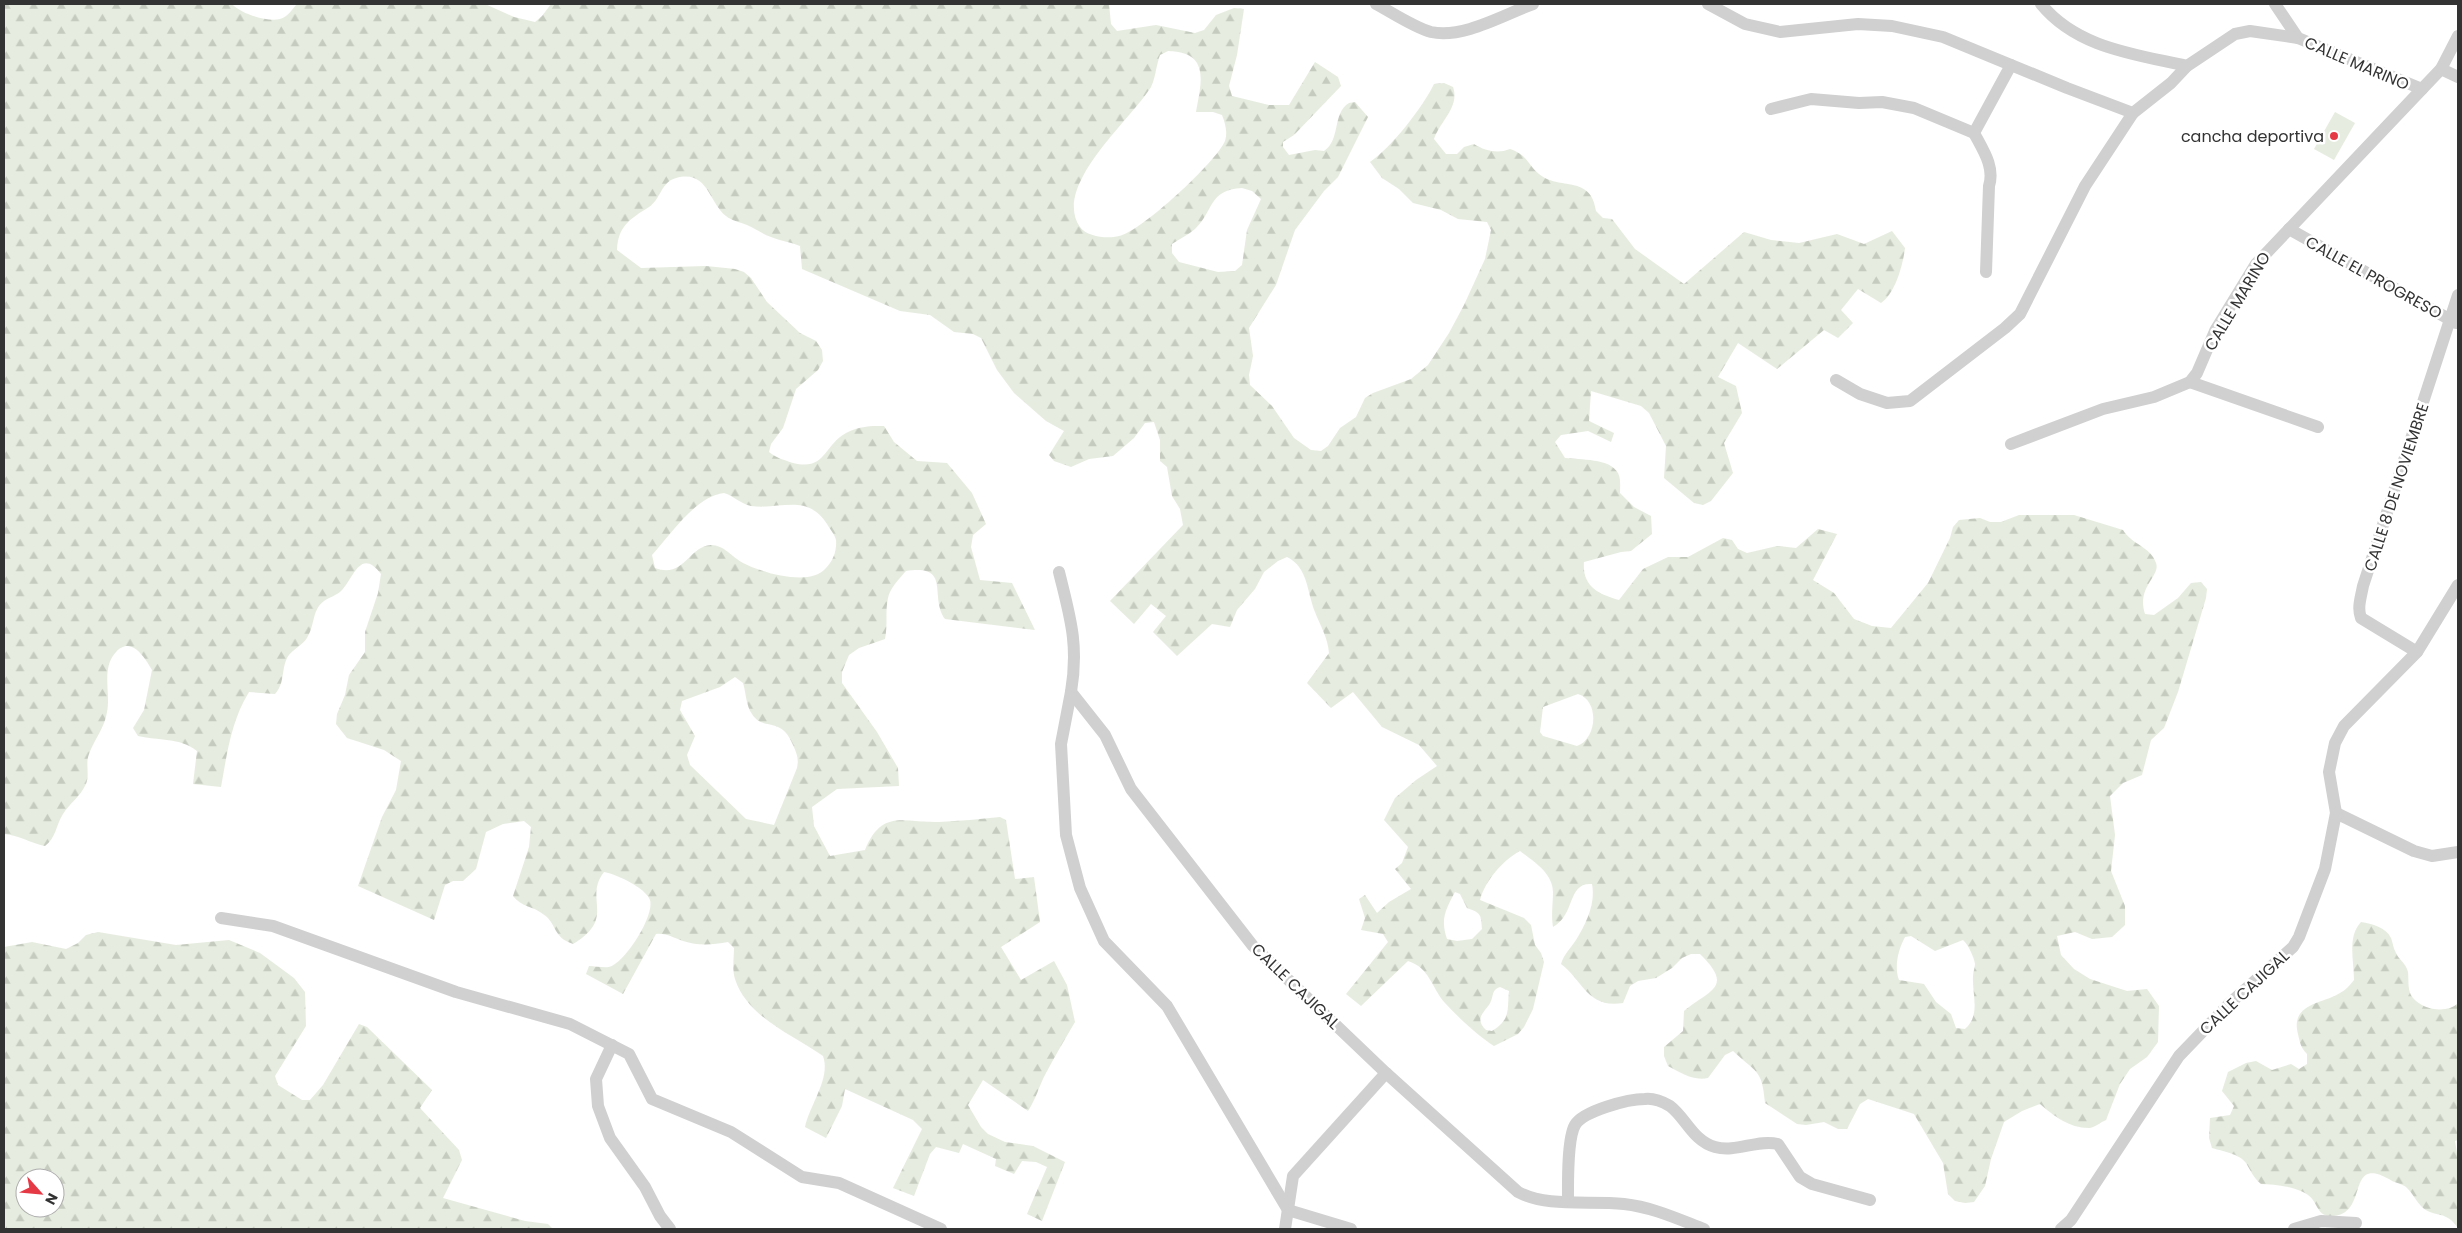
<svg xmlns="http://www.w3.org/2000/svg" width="2462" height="1233" viewBox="0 0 2462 1233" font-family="Poppins,sans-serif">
	<defs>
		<pattern id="forest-firs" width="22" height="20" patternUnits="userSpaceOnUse" patternTransform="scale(1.25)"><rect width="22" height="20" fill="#e6ecdf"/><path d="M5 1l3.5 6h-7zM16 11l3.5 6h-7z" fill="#c6cbc0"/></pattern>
	</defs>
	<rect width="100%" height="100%" fill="#fff"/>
	<polygon fill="#e6ecdf" points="2335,112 2355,123 2334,160 2314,149"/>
	<g fill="url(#forest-firs)" fill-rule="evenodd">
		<path d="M4,4H232C241,14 267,22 280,19C288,17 292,9 297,4H485L514,17L535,22L542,16L551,4H1109L1111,24L1117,31L1156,25L1195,33L1204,30L1216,15L1234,8L1244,9L1237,55L1229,86L1232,96L1269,105H1289L1315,62L1338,77L1341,86L1294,135L1283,142V147L1289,155L1315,150L1324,151C1341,140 1332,113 1349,103L1355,102L1368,117L1338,177L1324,191L1295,230L1276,285L1249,328L1253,356L1249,375L1250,385L1272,406L1294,438L1311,450L1321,451L1328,446L1340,428L1356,417L1365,398L1373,393L1411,379L1428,365L1449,333L1464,305L1485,259L1491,230L1487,222L1458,219L1441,210L1413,203L1399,189L1382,178L1370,162C1391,148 1423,107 1434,84L1444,83L1453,87C1460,107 1440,121 1434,139L1446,154H1457L1464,147L1474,144C1485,151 1498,154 1510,149C1528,155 1527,164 1539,174C1559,191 1591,174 1596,211L1603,218L1612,219L1635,249L1684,284L1744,232L1771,240L1799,243L1837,234L1864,244L1892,231L1905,248C1903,265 1895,294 1881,303L1858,289L1841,310L1853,323L1838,338L1824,330L1777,369L1738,343L1718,377L1736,386L1742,413L1724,443L1733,473L1711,501L1703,505L1694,503L1664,478L1666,446L1649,413L1641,406L1591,391L1589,421L1614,433L1611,442L1588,431L1561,435L1555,442L1565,458C1580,460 1610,458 1618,473C1621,479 1620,487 1620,493L1634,507L1651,516L1652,534L1631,551L1621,552L1584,562C1582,586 1598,594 1619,600L1643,569L1668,557H1688L1723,538L1732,540L1738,549L1747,553L1777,546L1796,548L1818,529L1837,534L1813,580L1834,593L1854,619L1872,626L1891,628L1928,583L1950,538L1953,527L1959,520L1980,518L1990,522H2001L2019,515H2074L2123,530C2131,544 2151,547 2156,563C2161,576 2136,587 2145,614L2154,615L2178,598L2191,583L2201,582L2207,589L2206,598L2178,692L2164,728L2151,740L2142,775L2123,783L2110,796L2115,835L2111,871L2125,906V925L2112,937L2092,939L2075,932L2057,936L2061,955L2074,969L2090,979L2127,991L2147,989L2159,1006L2158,1042L2147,1057L2130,1069L2120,1084L2106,1120C2101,1122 2094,1128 2089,1128C2069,1128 2054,1116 2040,1104L2022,1111L2004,1122L1991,1159L1985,1186L1974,1202L1965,1203L1955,1201L1948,1194L1943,1163L1914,1114L1868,1099L1860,1104L1847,1129H1838L1824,1122L1806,1125L1797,1124L1765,1103C1762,1068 1756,1073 1733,1051L1725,1055L1708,1078C1693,1081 1681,1073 1668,1066L1664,1056V1047L1683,1031L1684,1011C1709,990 1735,988 1700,954H1691L1682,958L1672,968L1656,978L1638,981L1630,986L1623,1003C1587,1009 1582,979 1561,964C1564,954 1570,949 1576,940C1586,924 1596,903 1592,884C1567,882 1576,914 1553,927C1551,914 1553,904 1553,892C1553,873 1533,861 1520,851C1503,860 1485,881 1480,900L1524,918L1531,925L1535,945L1541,953L1544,962L1533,1009L1524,1027L1518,1034L1494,1046C1477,1035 1459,1018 1445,1003C1431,987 1430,968 1408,961L1361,1006L1346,994L1388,942L1383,934L1361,930L1365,918L1359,899L1365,895L1377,913L1389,902L1411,889L1395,869L1402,863L1408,847L1384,820L1395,798L1416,780L1437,766L1419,745L1382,727L1353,692L1331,708L1307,683L1329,653C1328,638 1320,625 1315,612C1307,592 1308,567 1287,557L1278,561L1264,572L1255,589L1237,610L1230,627L1212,624L1177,656L1153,632L1166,616L1151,604L1134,624L1110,601L1183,525L1180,509L1172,496L1167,467L1160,461V440L1154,422L1145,423L1134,438L1113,456L1089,459L1071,467L1054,461L1049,455L1064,431L1046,421L1014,393L997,370L981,338L973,334L954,332L930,315L900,311L802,269L800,246C791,242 780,241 771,237C762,234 755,228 747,225C740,222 732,221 726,216C709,203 708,169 676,178C661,182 661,199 649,207C630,219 618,226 617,250L641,268L706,266L735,269L744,272L751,278L767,302L800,333L816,341L822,350L823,361L818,370L796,389L783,428L771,444L769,452C776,458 784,460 793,463C826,471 823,446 846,433C859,426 870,426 884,426L894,442L917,461L947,463L972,493L986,524L973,535L971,547L980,580L1012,583L1035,630L945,619C929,596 952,564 906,571C899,579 890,588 888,598C885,611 888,624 885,639L859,648L849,655L842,672V683L877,732L898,768L899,786L837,789L812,807L814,826L830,856L865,850C882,808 904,823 939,822C960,821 980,819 1000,817L1006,820L1015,879L1034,877L1040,922L1001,947L1021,980L1054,961L1067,985L1075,1022C1065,1039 1055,1056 1046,1073C1039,1086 1036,1099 1028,1111L983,1080L968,1105L981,1127L988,1134L1005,1142L1033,1146L1065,1162L1042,1221L1027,1214L1047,1167L1036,1162L1022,1161L1014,1174L995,1166L996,1159L963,1144L959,1153L936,1147L930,1154L914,1196L893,1188L922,1129L913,1120L845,1089L842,1106L826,1138L805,1127C810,1104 831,1078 823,1056C793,1035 747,1017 735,979C732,970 734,957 734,948L728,942C712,945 698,946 683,941C673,938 667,933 656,934L623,994L586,974L589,966C595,966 603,968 609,967C625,963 655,915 650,900C646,888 616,874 604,872C583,899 617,918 573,944C552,937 557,923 543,914C533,906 521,907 513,896L529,847L531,827L524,821L503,824L486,832L476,869L463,881H453L445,885L434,920L358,886L382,817L396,790L401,761L384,750L347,738L336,724L337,714L345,695L349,675L365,652V632L378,593L381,574C360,546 353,580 341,591C336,596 329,597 324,601C312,610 315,624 308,636C304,645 292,649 287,658C281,671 285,683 275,694L249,692C231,721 227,754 221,787L193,784L197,751C179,737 159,741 138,736L133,728L144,710L152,670C145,658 131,634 115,653C101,670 111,693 107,712C105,727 94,740 89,754C85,764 90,774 86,784C80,797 70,803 63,814C56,825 56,838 45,846C30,843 19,835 4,834ZM1168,51C1211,52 1201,83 1196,112H1213L1222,115C1225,123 1228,132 1225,141C1217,161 1141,232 1119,236C1108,239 1087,237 1080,227C1052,187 1128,122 1149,90C1155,83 1156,65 1160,55ZM1242,188L1252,191L1261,199L1247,230L1242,265L1235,271L1218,272L1179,262L1172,253V244C1179,239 1188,235 1195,229C1214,211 1208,190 1242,188ZM724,493C734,496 741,504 751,506C781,510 807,493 827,524C830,529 835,535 836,540C837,551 833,561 826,568C811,587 762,573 743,563C732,557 724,545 711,545C689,546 684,579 655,568L652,555C671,534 696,496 724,493ZM735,677L743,683C746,692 746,706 752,714C763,732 781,715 793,745C797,754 799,759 797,768L774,825L746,819L690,765L687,755L695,736L680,710L682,701L720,687ZM1578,694C1600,701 1597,739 1577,746L1543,736L1540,732L1543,707ZM1455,892L1460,894L1467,908C1481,913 1481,914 1482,929L1472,939L1457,941L1447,939C1440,919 1446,909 1455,892ZM1911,936L1935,951L1963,940C1968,944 1974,957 1975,964C1975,968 1973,972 1973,976C1972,995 1981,1015 1965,1029L1956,1028L1951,1014L1936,1002L1924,984L1899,980C1894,967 1898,950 1905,937ZM1500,987L1509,991C1507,1011 1511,1019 1492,1031L1486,1030C1474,1018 1484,1013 1490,1003C1494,996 1491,990 1500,987Z"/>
		<path d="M2361,922C2372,924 2386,927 2391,938C2393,943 2393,948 2396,953C2399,960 2406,963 2408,972C2409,981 2407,991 2413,998C2423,1010 2447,1014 2458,1003V1140L2455,1141L2458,1160V1228C2446,1210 2436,1218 2423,1208C2416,1202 2413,1193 2406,1187C2401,1183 2394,1183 2389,1179C2344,1154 2371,1218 2329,1216C2317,1215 2317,1201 2308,1195C2297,1187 2275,1184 2261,1184C2253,1177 2251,1171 2246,1163C2240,1154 2222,1151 2212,1148L2209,1138L2210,1118L2230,1115L2234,1106L2222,1091L2228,1072L2246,1063L2256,1061L2272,1070L2291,1064L2299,1069L2307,1064V1054C2301,1048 2300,1043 2298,1034C2290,1003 2323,1004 2340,993C2346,990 2350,985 2354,980C2354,960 2347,937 2361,922Z"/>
		<path d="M98,932L176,945L229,940L260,953L294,978L305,992L306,1026L275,1076L278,1085L302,1100H310L323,1085L359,1024L367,1027L432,1090L420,1108L459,1150L462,1160L443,1198L525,1221L548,1224L553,1229H4V947L32,942L66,949L78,943L86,935ZM25,1178H55V1208H25Z"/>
	</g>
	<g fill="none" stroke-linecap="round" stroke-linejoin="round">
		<g stroke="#d0d0d0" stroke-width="12">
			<path d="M1376,4C1391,12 1415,28 1431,32C1463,39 1503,15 1533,4"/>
			<polyline points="1708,4 1745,24 1780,32 1858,24 1892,26 1943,37 2067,88 2133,113"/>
			<path d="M2041,4C2077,48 2134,54 2187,66"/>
			<polyline points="2275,4 2298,38 2422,89 2441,69 2458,36"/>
			<polyline points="2441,69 2458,77"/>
			<polyline points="1771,109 1811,99 1859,103 1882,102 1914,108 1974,133 2011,65"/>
			<path d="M1974,133C1983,150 1995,167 1989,186L1986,272"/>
			<polyline points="2289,229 2456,323"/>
			<polyline points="1836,380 1860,394 1887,403 1910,401 2005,328 2020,314 2085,186 2133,113 2171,83 2187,66 2235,34 2250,31 2298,38"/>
			<polyline points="2190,382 2318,427"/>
			<polyline points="2011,444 2103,409 2154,397 2190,382 2197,373 2215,331 2256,264 2422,89"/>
			<path d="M1059,572C1070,617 1079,644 1071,692L1105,735L1131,789L1253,946L1386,1073L1518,1192C1548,1208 1590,1200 1624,1204C1652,1207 1678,1219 1704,1229"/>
			<path d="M2417,652L2361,618C2357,608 2361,597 2363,586L2458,295"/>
			<polyline points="1071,692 1061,744 1066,835 1080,888 1104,941 1167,1006 1288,1210 1351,1229"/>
			<polyline points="2336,813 2414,851 2432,856 2458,852"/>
			<polyline points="221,918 273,926 456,992 570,1024 629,1054 652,1099 731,1132 802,1177 839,1183 941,1229"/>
			<polyline points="612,1045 596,1079 598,1106 610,1138 645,1187 660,1216 670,1229"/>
			<path d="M1568,1201C1568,1185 1567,1139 1575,1125C1583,1111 1628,1099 1645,1099C1653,1098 1663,1102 1670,1106C1686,1118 1693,1141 1715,1147C1736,1153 1757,1139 1778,1144L1800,1177L1812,1184L1870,1200"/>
			<polyline points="1285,1229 1293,1176 1386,1073"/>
			<polyline points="2061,1229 2071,1220 2179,1056 2230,1003 2293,947 2299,937 2325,869 2336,813 2329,772 2335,743 2344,726 2417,652 2458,585"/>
			<polyline points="2294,1229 2321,1221 2356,1223"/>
		</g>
	</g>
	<circle fill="#e63946" stroke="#fff" stroke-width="2" cx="2334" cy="136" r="5"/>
	<g text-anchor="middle" stroke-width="5" stroke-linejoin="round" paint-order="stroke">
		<g font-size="16" fill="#333" stroke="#fff">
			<text transform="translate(2357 63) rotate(23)" y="6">CALLE MARINO</text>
			<text transform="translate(2374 277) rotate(29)" y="6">CALLE EL PROGRESO</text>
			<text transform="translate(2237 301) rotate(-59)" y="6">CALLE MARINO</text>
			<text transform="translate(2396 487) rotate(-72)" y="6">CALLE 8 DE NOVIEMBRE</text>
			<text transform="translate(1296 986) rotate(44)" y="6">CALLE CAJIGAL</text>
			<text transform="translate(2244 992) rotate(-43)" y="6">CALLE CAJIGAL</text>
		</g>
		<g font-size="16" fill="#333" stroke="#fff" text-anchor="end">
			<text x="2324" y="142">cancha deportiva</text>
		</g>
	</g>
	<rect width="2462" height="1233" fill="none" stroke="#333333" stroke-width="10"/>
	<g transform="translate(40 1193) rotate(117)"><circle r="24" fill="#ffffff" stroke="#adadad"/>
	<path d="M0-4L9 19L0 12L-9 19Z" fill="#e63946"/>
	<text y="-8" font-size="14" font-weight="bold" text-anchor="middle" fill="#333333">N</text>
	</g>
</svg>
